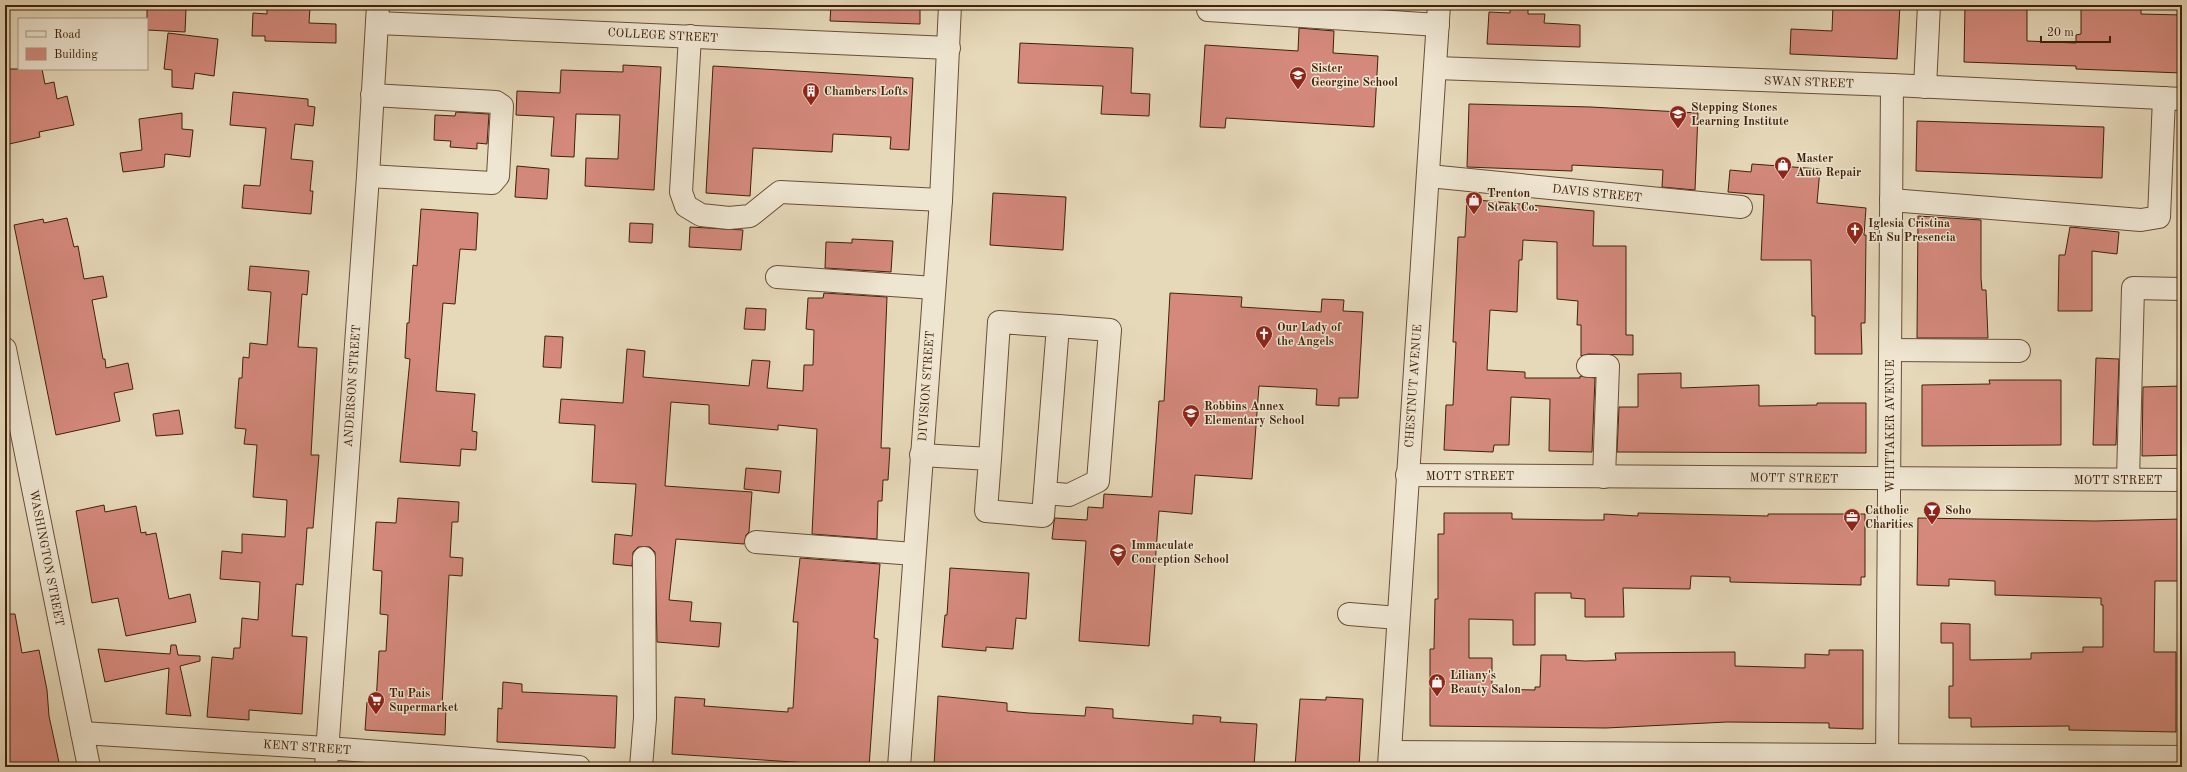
<svg xmlns="http://www.w3.org/2000/svg" width="2187" height="772" viewBox="0 0 2187 772" font-family="'Old Standard TT',serif">
	<rect width="100%" height="100%" fill="#e6d9ba"/>
	<filter id="stains"><feTurbulence type="fractalNoise" baseFrequency=".005" numOctaves="4"/><feColorMatrix values="0 0 0 0 .2 0 0 0 0 .09 0 0 0 0 .02 0 0 0 .5 -.17"/></filter>
	<radialGradient id="worn" r=".72"><stop offset=".6" stop-color="#630" stop-opacity="0"/><stop offset="1" stop-color="#630" stop-opacity=".3"/></radialGradient>
	<g fill="#d4897c" stroke="#402109">
		<polygon points="831,5 920,5 920,24 830,21"/>
		<polygon points="1833,5 1900,5 1897,59 1790,54 1791,29 1832,31"/>
		<polygon points="1965,5 2001,5 2001,7 2027,8 2027,41 2076,43 2076,35 2081,34 2081,6 2141,5 2141,14 2182,15 2182,73 2076,69 2076,66 1964,62"/>
		<polygon points="147,7 186,9 185,32 147,30"/>
		<polygon points="267,7 310,8 309,23 336,24 336,43 265,41 265,36 252,36 253,13 267,14"/>
		<polygon points="1510,8 1528,8 1528,14 1545,14 1544,23 1580,25 1580,47 1487,44 1489,12 1510,13"/>
		<polygon points="1299,28 1334,31 1333,53 1378,56 1374,127 1226,118 1225,128 1200,127 1205,45 1298,51"/>
		<polygon points="168,33 218,39 214,76 195,73 193,89 172,87 172,70 164,69"/>
		<polygon points="1020,43 1133,48 1131,93 1150,94 1149,116 1101,114 1103,86 1018,83"/>
		<polygon points="623,65 661,67 654,190 585,186 586,158 618,159 620,115 576,114 574,157 551,156 554,117 516,115 517,91 560,93 561,70 623,72"/>
		<polygon points="713,66 913,78 909,150 890,149 891,137 833,134 832,152 753,148 750,196 706,193"/>
		<polygon points="5,69 42,69 45,84 54,82 57,99 67,96 74,125 39,132 40,137 5,145"/>
		<polygon points="233,92 308,99 308,106 315,107 313,126 295,124 291,159 313,161 310,191 313,191 311,214 242,208 244,185 260,186 266,128 230,125"/>
		<polygon points="1469,104 1591,107 1698,113 1695,190 1662,187 1663,170 1572,165 1572,171 1467,167"/>
		<polygon points="456,112 489,114 487,144 477,143 477,149 450,147 451,141 434,140 435,115 455,116"/>
		<polygon points="182,113 182,129 193,130 190,157 165,154 164,167 123,172 120,153 142,150 139,119"/>
		<polygon points="1917,121 2104,127 2102,178 1916,171"/>
		<polygon points="1752,164 1820,169 1817,203 1866,208 1864,235 1866,235 1865,323 1861,323 1862,354 1815,354 1815,316 1812,316 1811,260 1761,260 1764,195 1728,192 1730,170 1751,172"/>
		<polygon points="517,166 549,169 547,199 515,197"/>
		<polygon points="993,193 1066,197 1063,250 990,245"/>
		<polygon points="1467,199 1594,211 1593,246 1626,246 1626,335 1633,335 1633,355 1588,354 1581,356 1581,325 1577,325 1578,301 1557,299 1557,242 1523,240 1522,260 1519,260 1517,312 1490,310 1487,370 1525,372 1525,378 1580,378 1580,376 1595,378 1592,452 1549,451 1550,399 1511,397 1509,445 1494,445 1493,452 1444,450 1446,405 1453,405 1456,342 1453,342 1458,237 1465,237"/>
		<polygon points="421,209 478,213 476,250 460,249 455,304 443,303 436,391 475,394 472,431 477,432 476,450 461,449 460,466 400,462 410,359 405,358 407,323 409,323 413,265 417,266"/>
		<polygon points="1918,216 1981,220 1981,278 1982,290 1986,290 1988,338 1917,338"/>
		<polygon points="67,218 74,247 78,246 84,279 103,276 107,297 92,300 103,359 105,359 106,368 128,363 133,389 114,393 120,421 56,435 14,225 43,219 44,223"/>
		<polygon points="630,223 653,224 652,243 629,242"/>
		<polygon points="690,227 743,230 741,250 689,247"/>
		<polygon points="2070,227 2119,232 2117,254 2092,251 2092,311 2058,311 2059,255 2065,255"/>
		<polygon points="852,239 893,241 891,272 825,268 826,242 852,243"/>
		<polygon points="250,266 309,271 307,295 302,294 298,347 317,348 311,455 319,455 313,528 307,528 303,585 296,584 292,636 307,637 302,714 249,710 249,720 207,717 212,657 233,659 234,648 240,648 242,618 258,620 260,582 220,579 222,551 242,553 242,534 285,537 287,500 253,497 257,445 244,444 246,429 235,428 239,378 242,378 243,357 249,358 250,343 267,345 271,292 248,290"/>
		<polygon points="824,293 887,297 881,448 890,448 888,480 883,480 882,501 878,501 877,539 812,534 817,429 778,425 778,430 709,424 709,405 671,402 665,486 752,492 749,532 746,535 744,544 676,539 669,600 692,602 690,621 721,623 719,647 657,642 655,552 650,547 638,547 633,552 632,566 613,564 615,534 632,536 636,484 592,482 595,425 559,423 561,399 623,403 627,349 645,351 643,377 749,386 752,360 770,361 767,388 803,391 804,365 813,365 814,330 806,329 808,298 823,298"/>
		<polygon points="1170,293 1242,297 1241,307 1321,312 1322,299 1344,300 1343,311 1363,312 1358,398 1339,398 1339,406 1316,405 1317,389 1259,386 1252,479 1195,475 1192,514 1159,511 1149,646 1079,641 1086,541 1052,539 1054,522 1055,518 1087,520 1088,507 1103,508 1104,494 1152,497 1159,401 1164,401"/>
		<polygon points="746,308 766,309 765,330 744,329"/>
		<polygon points="545,336 563,337 561,368 543,367"/>
		<polygon points="2096,358 2119,359 2116,445 2093,445"/>
		<polygon points="1681,373 1681,388 1759,385 1759,406 1817,405 1817,403 1866,403 1866,453 1617,452 1619,407 1638,407 1638,374"/>
		<polygon points="1989,380 2061,380 2061,445 1922,446 1922,385 1990,384"/>
		<polygon points="2182,386 2182,455 2142,456 2143,387"/>
		<polygon points="179,410 183,434 156,436 153,414"/>
		<polygon points="746,468 781,471 779,493 744,489"/>
		<polygon points="398,498 459,502 458,522 452,522 450,557 463,558 462,576 449,575 442,706 446,707 445,735 365,730 367,702 376,703 379,651 386,651 388,615 380,614 382,571 373,570 376,522 396,523"/>
		<polygon points="104,505 105,512 136,506 141,533 146,532 146,535 156,533 169,599 190,594 196,622 126,636 118,598 92,603 76,511"/>
		<polygon points="1444,513 1512,513 1512,519 1586,520 1604,520 1604,514 1638,516 1638,513 1768,516 1768,514 1865,514 1865,577 1861,577 1861,585 1730,582 1730,577 1691,576 1690,589 1623,588 1624,617 1585,617 1585,599 1571,598 1571,593 1535,593 1535,645 1513,645 1513,620 1469,619 1469,658 1492,658 1492,689 1535,690 1535,687 1540,687 1541,655 1566,655 1566,660 1585,661 1616,660 1615,653 1735,652 1735,666 1805,668 1805,654 1829,655 1829,650 1863,650 1863,729 1829,728 1829,723 1727,722 1606,728 1430,726 1430,649 1434,649 1435,599 1438,599 1438,534 1444,534"/>
		<polygon points="1918,518 2095,521 2182,519 2182,581 2155,581 2154,652 2176,652 2176,732 2069,730 2069,726 1971,727 1971,718 1949,718 1949,686 1953,686 1953,643 1941,643 1941,623 1970,624 1970,660 2031,659 2031,653 2083,652 2083,647 2103,647 2103,605 2101,605 2101,598 1995,595 1995,581 1949,579 1949,586 1917,585"/>
		<polygon points="800,558 880,564 874,638 878,639 869,767 672,754 675,697 705,699 704,706 788,712 788,708 793,708 798,622 793,622"/>
		<polygon points="950,568 1029,573 1026,619 1016,618 1013,649 986,647 986,651 942,647 945,615 947,615"/>
		<polygon points="5,614 15,614 22,653 39,650 47,690 49,716 60,767 5,767"/>
		<polygon points="171,645 176,645 178,655 200,656 200,661 180,666 191,716 166,714 169,668 105,682 98,649 170,654"/>
		<polygon points="503,682 522,684 522,692 617,696 615,748 497,742 498,708 502,709"/>
		<polygon points="938,696 1007,703 1007,711 1029,713 1085,716 1086,707 1113,709 1113,718 1193,724 1193,715 1221,717 1220,722 1257,724 1254,767 934,766"/>
		<polygon points="1326,697 1363,699 1359,767 1295,767 1300,699 1326,700"/>
	</g>
	<g fill="none" stroke-linecap="round" stroke-linejoin="round">
		<g stroke="#6a4f35" stroke-width="24">
			<g id="minor">
				<polyline points="1208,10 1438,25"/>
				<polyline points="377,23 949,48"/>
				<polyline points="690,36 681,192 686,206 701,215 729,218 750,216 780,192 941,200"/>
				<polyline points="1436,68 1892,85 2182,99"/>
				<polyline points="1925,87 1929,5"/>
				<polyline points="368,176 492,183 498,176 502,106 496,102 372,95"/>
				<polyline points="1429,176 1741,207"/>
				<polyline points="1891,200 2141,220 2159,217 2164,98"/>
				<polyline points="777,277 934,288"/>
				<polyline points="5,349 89,767"/>
				<polyline points="1891,350 2019,351"/>
				<polyline points="1588,366 1608,366 1604,477"/>
				<polyline points="921,455 990,459 999,322 1058,326 1043,516 986,511 990,459"/>
				<polyline points="1407,475 2182,480"/>
				<polyline points="2128,479 2133,288 2182,289"/>
				<polyline points="1045,493 1069,495 1098,481 1110,330 1058,326"/>
				<polyline points="756,542 914,554"/>
				<polyline points="1349,614 1398,618"/>
				<polyline points="82,733 327,748 579,767"/>
				<polyline points="1390,752 2182,757"/>
				<polyline points="1389,766 1439,5"/>
				<polyline points="326,767 368,176 378,5"/>
				<polyline points="641,767 645,718 644,558"/>
				<polyline points="899,767 941,200 950,5"/>
				<polyline points="1887,767 1892,85"/>
			</g>
		</g>
		<use href="#minor" stroke="#efe6d2" stroke-width="22"/>
	</g>
	<defs>
		<g id="school-pin" transform="scale(0.9)"><path d="M0 17L-7.5 6A9.5 9.5 0 1 1 7.5 6Z" fill="#8f2418" stroke="#efe6d2"/><path d="M0-5L7-2L0 1L-7-2ZM-4 1L0 2.5L4 1V4Q0 6-4 4Z" fill="#fff"/></g>
		<g id="building-pin" transform="scale(0.9)"><path d="M0 17L-7.5 6A9.5 9.5 0 1 1 7.5 6Z" fill="#8f2418" stroke="#efe6d2"/><path d="M-4-6H4V6H1V3H-1V6H-4ZM-2.5-4.3h1.7v1.8h-1.7ZM.8-4.3h1.7v1.8H.8ZM-2.5-1h1.7V.8h-1.7ZM.8-1h1.7V.8H.8Z" fill="#fff"/></g>
		<g id="shop-pin" transform="scale(0.9)"><path d="M0 17L-7.5 6A9.5 9.5 0 1 1 7.5 6Z" fill="#8f2418" stroke="#efe6d2"/><path d="M-5-2.5h2.3a2.7 3.5 0 0 1 5.4 0H5L5.5 6h-11ZM-1.5-2.5h3a1.5 2.3 0 0 0-3 0Z" fill="#fff"/></g>
		<g id="church-pin" transform="scale(0.9)"><path d="M0 17L-7.5 6A9.5 9.5 0 1 1 7.5 6Z" fill="#8f2418" stroke="#efe6d2"/><path d="M-1.2-6h2.4v3.5h3.3v2.4h-3.3V6h-2.4V-.1h-3.3v-2.4h3.3Z" fill="#fff"/></g>
		<g id="bar-pin" transform="scale(0.9)"><path d="M0 17L-7.5 6A9.5 9.5 0 1 1 7.5 6Z" fill="#8f2418" stroke="#efe6d2"/><path d="M-6-5H6L.8 .8V4.5H3.5V6h-7V4.5H-.8V.8Z" fill="#fff"/></g>
		<g id="office-pin" transform="scale(0.9)"><path d="M0 17L-7.5 6A9.5 9.5 0 1 1 7.5 6Z" fill="#8f2418" stroke="#efe6d2"/><path d="M-6-3h4V-5.5h4V-3h4V5H-6ZM-1-4.5V-3h2v-1.5ZM-6 0V1H6V0Z" fill="#fff"/></g>
		<g id="supermarket-pin" transform="scale(0.9)"><path d="M0 17L-7.5 6A9.5 9.5 0 1 1 7.5 6Z" fill="#8f2418" stroke="#efe6d2"/><path d="M-6-5.5h2.5l.6 2H6L4.5 2H-2.5L-4.4-4H-6ZM-1.5 3.2a1.3 1.3 0 1 0 .1 0ZM3 3.2a1.3 1.3 0 1 0 .1 0Z" fill="#fff"/></g>
	</defs>
	<g fill-rule="evenodd">
		<use href="#school-pin" x="1298" y="75"/>
		<use href="#building-pin" x="811" y="91"/>
		<use href="#school-pin" x="1678" y="114"/>
		<use href="#shop-pin" x="1783" y="165"/>
		<use href="#shop-pin" x="1474" y="200"/>
		<use href="#church-pin" x="1855" y="230"/>
		<use href="#church-pin" x="1264" y="334"/>
		<use href="#school-pin" x="1191" y="413"/>
		<use href="#bar-pin" x="1932" y="510"/>
		<use href="#office-pin" x="1852" y="517"/>
		<use href="#school-pin" x="1118" y="552"/>
		<use href="#shop-pin" x="1437" y="682"/>
		<use href="#supermarket-pin" x="376" y="700"/>
	</g>
	<g text-anchor="middle" stroke-width="3" stroke-linejoin="round" paint-order="stroke">
		<g font-size="12" fill="#402109" stroke="#efe6d2">
			<text transform="translate(663 35) rotate(3)" y="4">COLLEGE STREET</text>
			<text transform="translate(1809 82) rotate(2)" y="4">SWAN STREET</text>
			<text transform="translate(1597 193) rotate(6)" y="4">DAVIS STREET</text>
			<text transform="translate(352 386) rotate(-86)" y="4">ANDERSON STREET</text>
			<text transform="translate(926 386) rotate(-86)" y="4">DIVISION STREET</text>
			<text transform="translate(1413 386) rotate(-86)" y="4">CHESTNUT AVENUE</text>
			<text transform="translate(1890 426) rotate(-90)" y="4">WHITTAKER AVENUE</text>
			<text x="1470" y="480">MOTT STREET</text>
			<text transform="translate(1794 478) rotate(1)" y="4">MOTT STREET</text>
			<text x="2118" y="484">MOTT STREET</text>
			<text transform="translate(47 558) rotate(79)" y="4">WASHINGTON STREET</text>
			<text transform="translate(307 747) rotate(4)" y="4">KENT STREET</text>
		</g>
		<g font-size="12" font-weight="bold" fill="#402109" stroke="#efe6d2" text-anchor="start">
			<text x="1311" y="72">Sister<tspan x="1311" dy="14">Georgine School</tspan></text>
			<text x="824" y="95">Chambers Lofts</text>
			<text x="1691" y="111">Stepping Stones<tspan x="1691" dy="14">Learning Institute</tspan></text>
			<text x="1796" y="162">Master<tspan x="1796" dy="14">Auto Repair</tspan></text>
			<text x="1487" y="197">Trenton<tspan x="1487" dy="14">Steak Co.</tspan></text>
			<text x="1868" y="227">Iglesia Cristina<tspan x="1868" dy="14">En Su Presencia</tspan></text>
			<text x="1277" y="331">Our Lady of<tspan x="1277" dy="14">the Angels</tspan></text>
			<text x="1204" y="410">Robbins Annex<tspan x="1204" dy="14">Elementary School</tspan></text>
			<text x="1865" y="514">Catholic<tspan x="1865" dy="14">Charities</tspan></text>
			<text x="1945" y="514">Soho</text>
			<text x="1131" y="549">Immaculate<tspan x="1131" dy="14">Conception School</tspan></text>
			<text x="1450" y="679">Liliany's<tspan x="1450" dy="14">Beauty Salon</tspan></text>
			<text x="389" y="697">Tu Pais<tspan x="389" dy="14">Supermarket</tspan></text>
		</g>
	</g>
	<rect width="2187" height="772" fill="none" stroke="#e6d9ba" stroke-width="20"/>
	<rect x="6" y="6" width="2175" height="760" fill="none" stroke="#402109" stroke-width="2"/>
	<rect x="10" y="10" width="2167" height="752" fill="none" stroke="#402109"/>
	<rect x="18" y="18" width="130" height="52" fill="#efe6d2" stroke="#a99782"/>
	<rect x="26" y="31" width="20" height="6" fill="#efe6d2" stroke="#a99782"/>
	<text x="54" y="38" font-size="12" fill="#402109">Road</text>
	<rect x="26" y="48" width="20" height="12" fill="#d4897c" stroke="#a99782"/>
	<text x="54" y="58" font-size="12" fill="#402109">Building</text>
	<path d="M2041 36v6h69v-6" fill="none" stroke="#402109" stroke-width="2"/>
	<text x="2047" y="36" font-size="12" fill="#402109" stroke="#efe6d2" stroke-width="3" paint-order="stroke">20 m</text>
	<rect width="100%" height="100%" filter="url(#stains)"/>
	<rect width="100%" height="100%" fill="url(#worn)"/>
</svg>
